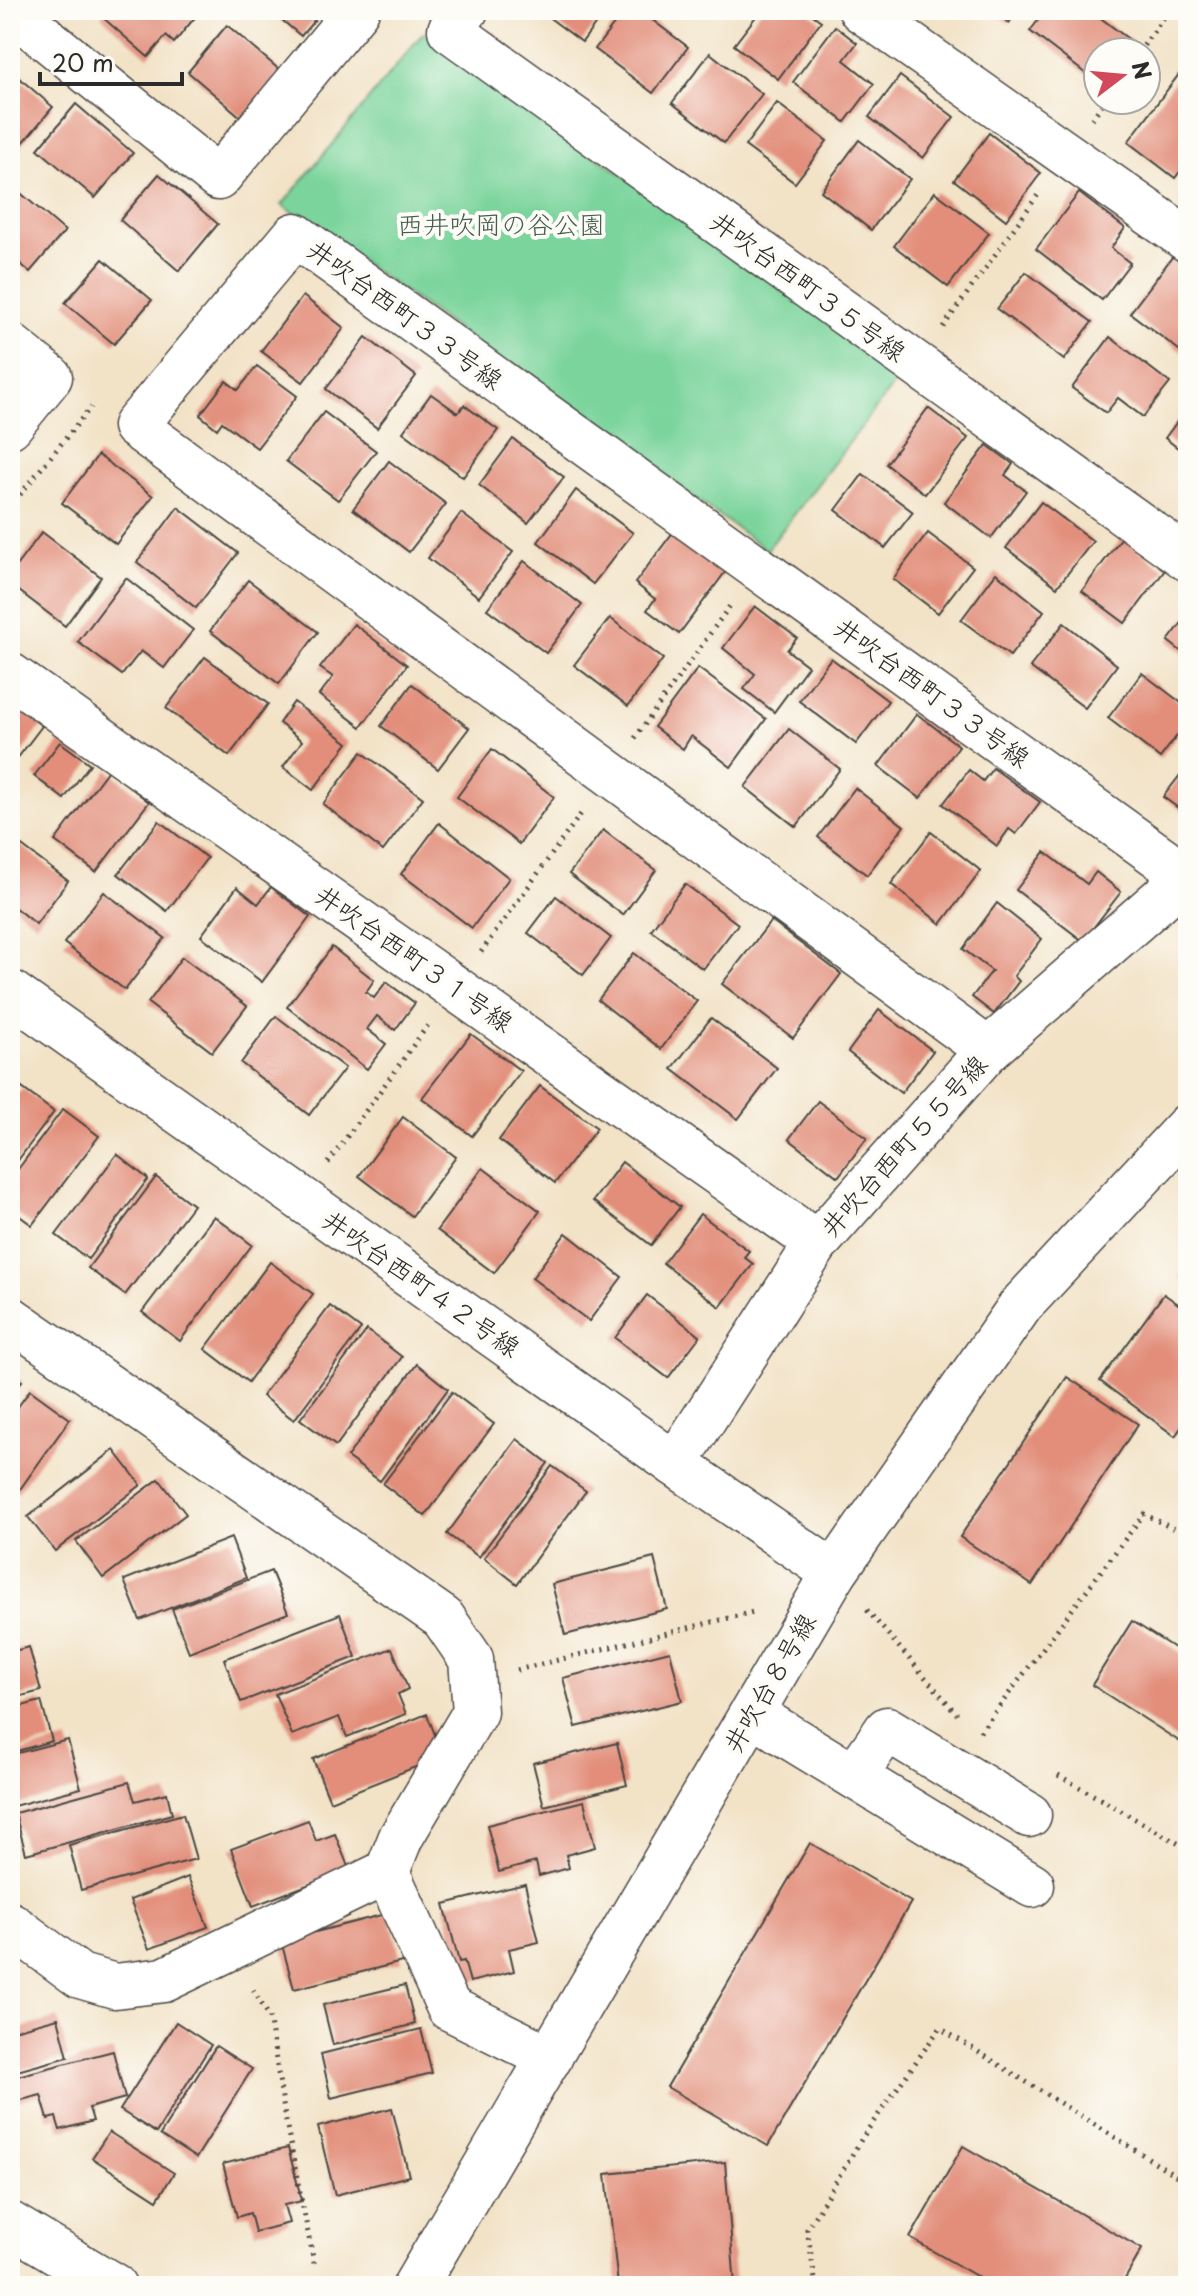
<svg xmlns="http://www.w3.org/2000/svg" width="1198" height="2296" viewBox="0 0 1198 2296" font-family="'Playpen Sans','Klee One',sans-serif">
	<rect width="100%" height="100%" fill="#fdfcf7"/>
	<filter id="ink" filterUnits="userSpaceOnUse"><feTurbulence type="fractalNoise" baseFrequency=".0125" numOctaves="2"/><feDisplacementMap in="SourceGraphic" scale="16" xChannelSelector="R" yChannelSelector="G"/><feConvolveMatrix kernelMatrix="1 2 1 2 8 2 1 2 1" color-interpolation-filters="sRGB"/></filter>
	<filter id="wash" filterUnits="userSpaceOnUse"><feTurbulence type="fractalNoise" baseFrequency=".006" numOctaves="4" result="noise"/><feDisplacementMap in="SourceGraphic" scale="32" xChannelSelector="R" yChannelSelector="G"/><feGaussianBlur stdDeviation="1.8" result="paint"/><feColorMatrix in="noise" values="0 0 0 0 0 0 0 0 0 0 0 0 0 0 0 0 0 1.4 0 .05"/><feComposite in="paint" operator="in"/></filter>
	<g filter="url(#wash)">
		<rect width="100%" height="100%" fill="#f2e2c6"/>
		<polygon fill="#7ad49b" stroke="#528063" stroke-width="2" points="423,33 902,374 767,550 282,205"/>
		<g id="blocks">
			<g fill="#e28e7a">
				<polygon points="106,10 201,10 174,43 166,36 148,57 101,16"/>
				<polygon points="270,10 323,10 301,36"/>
				<polygon points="539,10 606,10 582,42"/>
				<polygon points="625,10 639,10 688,47 653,93 595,49"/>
				<polygon points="761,10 806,10 821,21 778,79 734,45"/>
				<polygon points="992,10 1018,10 1009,23"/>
				<polygon points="1046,10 1090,10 1131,41 1123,52 1098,52 1098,83 1030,31"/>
				<polygon points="227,25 282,72 242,118 188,72"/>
				<polygon points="835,26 857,43 844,60 874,84 845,122 793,82"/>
				<polygon points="710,53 762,94 724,143 672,103"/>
				<polygon points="10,70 53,107 17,150 10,144"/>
				<polygon points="1180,73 1188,79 1188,161 1175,178 1128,142"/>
				<polygon points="900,76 954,117 923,158 869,117"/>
				<polygon points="777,103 827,141 795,183 745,146"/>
				<polygon points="76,104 133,153 95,198 38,149"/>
				<polygon points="989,133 1041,173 1006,220 954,180"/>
				<polygon points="859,140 910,179 871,230 821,191"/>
				<polygon points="159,174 218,224 179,271 120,220"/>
				<polygon points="10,184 65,231 30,272 10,255"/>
				<polygon points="935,192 989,233 948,287 894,246"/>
				<polygon points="1079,193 1125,228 1111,248 1130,263 1102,300 1036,249"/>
				<polygon points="1173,256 1188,268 1187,356 1130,313"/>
				<polygon points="103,259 152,300 114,344 65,303"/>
				<polygon points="1026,272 1092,322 1064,360 997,309"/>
				<polygon points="303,296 344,328 303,382 261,351"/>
				<polygon points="366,337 416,376 377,428 326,389"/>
				<polygon points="1110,337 1170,383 1143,417 1118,398 1106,413 1072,388"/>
				<polygon points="257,366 297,396 257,448 222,422 217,429 200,415 226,381 238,390"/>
				<polygon points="431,394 458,413 464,405 498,430 463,477 403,432"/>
				<polygon points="1188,407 1188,456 1165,438"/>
				<polygon points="928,408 968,438 925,494 886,464"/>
				<polygon points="324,412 376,451 338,500 286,461"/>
				<polygon points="513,439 564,477 528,523 479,485"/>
				<polygon points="987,445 1013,464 1005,475 1026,491 991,538 944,502"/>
				<polygon points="98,455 153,496 116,544 62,503"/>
				<polygon points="389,461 446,504 409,552 353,509"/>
				<polygon points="863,474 913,512 885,548 836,510"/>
				<polygon points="576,490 633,533 593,584 538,542"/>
				<polygon points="1041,502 1093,541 1057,587 1006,548"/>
				<polygon points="178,507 238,553 196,608 137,562"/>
				<polygon points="461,513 513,552 479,597 428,558"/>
				<polygon points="674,531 726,571 679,634 647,610 655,599 635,583"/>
				<polygon points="42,532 101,577 65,626 10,584 10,574"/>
				<polygon points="928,533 973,567 938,613 893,579"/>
				<polygon points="1122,537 1165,570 1125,623 1082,591"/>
				<polygon points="524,561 582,605 546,653 487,609"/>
				<polygon points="996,573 1044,611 1010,656 961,620"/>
				<polygon points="126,578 193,630 164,668 141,651 122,675 78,642"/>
				<polygon points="248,580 318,632 279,684 210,631"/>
				<polygon points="755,606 797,638 787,650 808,666 774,712 744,689 755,674 723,648"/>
				<polygon points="1188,615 1188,657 1168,641"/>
				<polygon points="610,618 663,659 628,706 574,665"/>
				<polygon points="1064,623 1117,665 1085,708 1030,667"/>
				<polygon points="354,624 407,665 361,727 319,695 333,677 320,668"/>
				<polygon points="205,657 268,704 229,756 166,708"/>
				<polygon points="831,658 888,701 856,744 799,701"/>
				<polygon points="698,668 766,719 731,767 691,736 683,749 654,727"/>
				<polygon points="1142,673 1188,708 1188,721 1160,758 1108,718"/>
				<polygon points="412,684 469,728 438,769 381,726"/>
				<polygon points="10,701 42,726 10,768"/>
				<polygon points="294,702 348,743 313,790 283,767 302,741 279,723"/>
				<polygon points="917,714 959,746 920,798 878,766"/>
				<polygon points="789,729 840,769 796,827 745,787"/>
				<polygon points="60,742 90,764 64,799 34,776"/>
				<polygon points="492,749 554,797 519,844 457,797"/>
				<polygon points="362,752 423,798 383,851 323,804"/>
				<polygon points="1188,765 1188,815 1163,797"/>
				<polygon points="993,768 1040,802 1016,834 1009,829 997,846 943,804 969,770 983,781"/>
				<polygon points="108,770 149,802 96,872 55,841"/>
				<polygon points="855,788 904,826 867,875 818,837"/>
				<polygon points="159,821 207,858 167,911 118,874"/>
				<polygon points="439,823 509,878 472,928 401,874"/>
				<polygon points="603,830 656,870 623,915 569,874"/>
				<polygon points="931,832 981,871 941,924 891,884"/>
				<polygon points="10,837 68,881 36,924 10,904"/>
				<polygon points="1045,852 1087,884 1096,872 1121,892 1083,941 1016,890"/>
				<polygon points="685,884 738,924 703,969 651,930"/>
				<polygon points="237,887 258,904 271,887 310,917 262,982 201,936"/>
				<polygon points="104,892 165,938 125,990 64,943"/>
				<polygon points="556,896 611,938 583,975 528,933"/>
				<polygon points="997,903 1042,939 1014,976 1019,981 994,1014 972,997 992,971 963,949"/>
				<polygon points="771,921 841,974 793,1038 722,984"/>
				<polygon points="332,947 374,980 366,992 374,998 386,982 415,1003 395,1030 377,1016 367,1029 386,1044 367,1069 287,1007"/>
				<polygon points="634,953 697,1001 661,1049 598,1000"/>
				<polygon points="182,957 247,1006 212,1052 148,1003"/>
				<polygon points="879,1010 933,1051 901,1093 848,1052"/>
				<polygon points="276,1016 345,1068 309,1115 241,1063"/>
				<polygon points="711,1018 777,1068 738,1119 672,1069"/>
				<polygon points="471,1034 521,1071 472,1136 422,1098"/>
				<polygon points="540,1086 597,1128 555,1183 499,1140"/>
				<polygon points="22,1088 54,1112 10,1171 10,1104"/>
				<polygon points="818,1101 867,1138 838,1177 789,1139"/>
				<polygon points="63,1109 99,1136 32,1225 10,1209 10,1180"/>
				<polygon points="403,1117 456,1157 412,1216 359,1176"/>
				<polygon points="117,1154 148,1179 88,1259 56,1235"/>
				<polygon points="622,1162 680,1207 651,1245 593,1201"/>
				<polygon points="483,1168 540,1211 494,1273 437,1230"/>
				<polygon points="156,1177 193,1205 125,1295 88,1268"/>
				<polygon points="700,1214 749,1251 744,1257 753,1264 720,1307 663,1263"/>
				<polygon points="214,1216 252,1245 180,1341 142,1312"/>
				<polygon points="566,1233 622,1277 589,1321 532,1278"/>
				<polygon points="270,1262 313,1294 248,1382 205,1349"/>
				<polygon points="1188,1267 1188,1284 1180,1277"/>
				<polygon points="1164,1294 1188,1311 1188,1418 1175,1436 1100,1381"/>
				<polygon points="647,1295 700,1336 668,1378 615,1338"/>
				<polygon points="330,1306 361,1329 294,1420 262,1396"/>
				<polygon points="367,1330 402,1357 336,1446 300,1419"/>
				<polygon points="417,1364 448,1389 380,1481 347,1457"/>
				<polygon points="10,1373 22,1381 10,1397"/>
				<polygon points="1067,1377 1138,1424 1032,1585 960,1537"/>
				<polygon points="30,1390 70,1419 18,1492 10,1486 10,1418"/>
				<polygon points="452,1392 494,1424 425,1516 383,1484"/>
				<polygon points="517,1439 548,1463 479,1557 447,1534"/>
				<polygon points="114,1450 141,1485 55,1551 28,1517"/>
				<polygon points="552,1466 586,1491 517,1584 484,1558"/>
				<polygon points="159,1479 186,1514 103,1578 76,1541"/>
				<polygon points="231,1538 246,1578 140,1620 124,1580"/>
				<polygon points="654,1558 667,1609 565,1635 552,1584"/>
				<polygon points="271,1571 288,1613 189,1652 172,1609"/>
				<polygon points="340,1614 356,1657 241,1702 224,1659"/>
				<polygon points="1132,1621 1188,1657 1188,1747 1092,1685"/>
				<polygon points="29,1647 41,1691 10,1699 10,1652"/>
				<polygon points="392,1648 408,1689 398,1694 406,1714 347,1737 339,1717 292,1735 275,1694"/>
				<polygon points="670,1651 682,1701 576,1727 563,1678"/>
				<polygon points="41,1701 52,1741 10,1753 10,1709"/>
				<polygon points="427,1714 443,1756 330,1801 313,1759"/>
				<polygon points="68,1740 81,1788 10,1807 10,1755"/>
				<polygon points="617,1743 627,1785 544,1806 533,1763"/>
				<polygon points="129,1782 135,1801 167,1793 172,1814 26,1854 15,1813"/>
				<polygon points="584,1801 595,1847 566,1855 569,1868 539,1876 536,1862 499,1872 487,1825"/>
				<polygon points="183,1814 196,1859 81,1890 69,1845"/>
				<polygon points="308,1820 316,1841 335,1834 349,1869 253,1906 231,1849"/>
				<polygon points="810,1843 911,1902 768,2146 667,2087"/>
				<polygon points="188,1877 208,1927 149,1949 130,1900"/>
				<polygon points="525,1884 539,1942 509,1949 514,1971 470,1982 464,1961 459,1962 444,1904"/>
				<polygon points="389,1913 402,1962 294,1989 281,1941"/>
				<polygon points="405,1985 415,2024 333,2045 323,2005"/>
				<polygon points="58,2018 68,2057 10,2073 10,2031"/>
				<polygon points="176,2022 211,2045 156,2133 120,2110"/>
				<polygon points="421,2029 432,2073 331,2098 321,2054"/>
				<polygon points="216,2046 252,2069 196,2158 160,2135"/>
				<polygon points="113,2051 125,2098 89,2108 93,2121 60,2130 56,2117 48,2119 41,2095 10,2103 10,2078"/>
				<polygon points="392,2108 409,2176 335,2195 318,2127"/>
				<polygon points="109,2132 174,2173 157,2200 92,2158"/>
				<polygon points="963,2146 1142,2249 1121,2286 994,2286 910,2238"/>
				<polygon points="288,2148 302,2201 284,2205 289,2223 255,2232 250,2213 237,2217 223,2164"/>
				<polygon points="725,2162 735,2286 618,2286 606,2174"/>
			</g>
		</g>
	</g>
	<g filter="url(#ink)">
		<use href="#blocks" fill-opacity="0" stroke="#494642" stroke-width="2"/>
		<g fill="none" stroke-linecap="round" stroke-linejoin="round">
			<g stroke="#494642" stroke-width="47">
				<g id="minor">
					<polyline points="11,10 218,178 357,10"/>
					<polyline points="466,10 450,30 1188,559"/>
					<polyline points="861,10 1188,240"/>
					<polyline points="10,345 50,377 10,426"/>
					<polyline points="10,675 817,1243"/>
					<polyline points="10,992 675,1464 834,1573"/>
					<polyline points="988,1050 135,426 295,235 1186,876"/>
					<polyline points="10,1318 443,1618 471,1659 475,1712 401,1837 387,1872 164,1980 115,1986 80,1976 10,1924"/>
					<polyline points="675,1464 817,1243 988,1050 1188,875"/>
					<polyline points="752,1714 1032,1885"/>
					<polyline points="854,1776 887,1729 1029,1815"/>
					<polyline points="387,1872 449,2008 550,2058"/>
					<polyline points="10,2224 114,2286"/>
					<polyline points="415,2286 834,1573 1021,1305 1188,1126"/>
				</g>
			</g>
			<g stroke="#494642" stroke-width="5" stroke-dasharray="2 6" stroke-linecap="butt">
				<polyline points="1139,52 1169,10"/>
				<polyline points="1092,119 1105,100"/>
				<polyline points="943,327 1040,192"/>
				<polyline points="10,507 91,407"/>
				<polyline points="635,738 732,603"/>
				<polyline points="481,952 583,811"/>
				<polyline points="328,1163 428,1025"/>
				<polyline points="867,1610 957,1714"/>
				<polyline points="517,1670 753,1612"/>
				<polyline points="980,1732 1144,1514 1188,1536"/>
				<polyline points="1058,1775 1188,1849"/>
				<polyline points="253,1990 269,2016 285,2117 315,2268"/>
				<polyline points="816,2286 807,2229 864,2135 940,2028 1188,2183"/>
			</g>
			<use href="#minor" stroke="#fff" stroke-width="44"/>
		</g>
	</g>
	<g text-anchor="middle" stroke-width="8" stroke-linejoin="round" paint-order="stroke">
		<g font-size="26" fill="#435e4d" stroke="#fdfcf7">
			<text x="501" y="234">西井吹岡の谷公園</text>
		</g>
		<g font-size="26" fill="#2b2b2b" stroke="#fdfcf7">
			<text transform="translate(808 287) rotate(36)" y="9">井吹台西町３５号線</text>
			<text transform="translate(405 315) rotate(36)" y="9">井吹台西町３３号線</text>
			<text transform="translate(932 693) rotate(36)" y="9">井吹台西町３３号線</text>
			<text transform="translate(414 959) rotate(35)" y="9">井吹台西町３１号線</text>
			<text transform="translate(904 1146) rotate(-48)" y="9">井吹台西町５５号線</text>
			<text transform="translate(421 1284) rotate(35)" y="9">井吹台西町４２号線</text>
			<text transform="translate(770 1683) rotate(-60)" y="9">井吹台８号線</text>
		</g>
	</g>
	<rect width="1198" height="2296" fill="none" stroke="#fdfcf7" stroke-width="40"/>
	<g transform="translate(1122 76) rotate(74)"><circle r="38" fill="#fdfcf7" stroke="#a9a8a5" stroke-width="2"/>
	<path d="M0-6L14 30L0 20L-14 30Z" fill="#d1495b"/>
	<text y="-12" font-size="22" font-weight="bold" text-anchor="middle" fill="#2b2b2b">N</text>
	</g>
	<path d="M40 72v12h142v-12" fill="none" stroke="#2b2b2b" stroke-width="4"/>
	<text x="52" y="72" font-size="24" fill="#2b2b2b" stroke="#fdfcf7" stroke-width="6" paint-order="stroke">20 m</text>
</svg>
